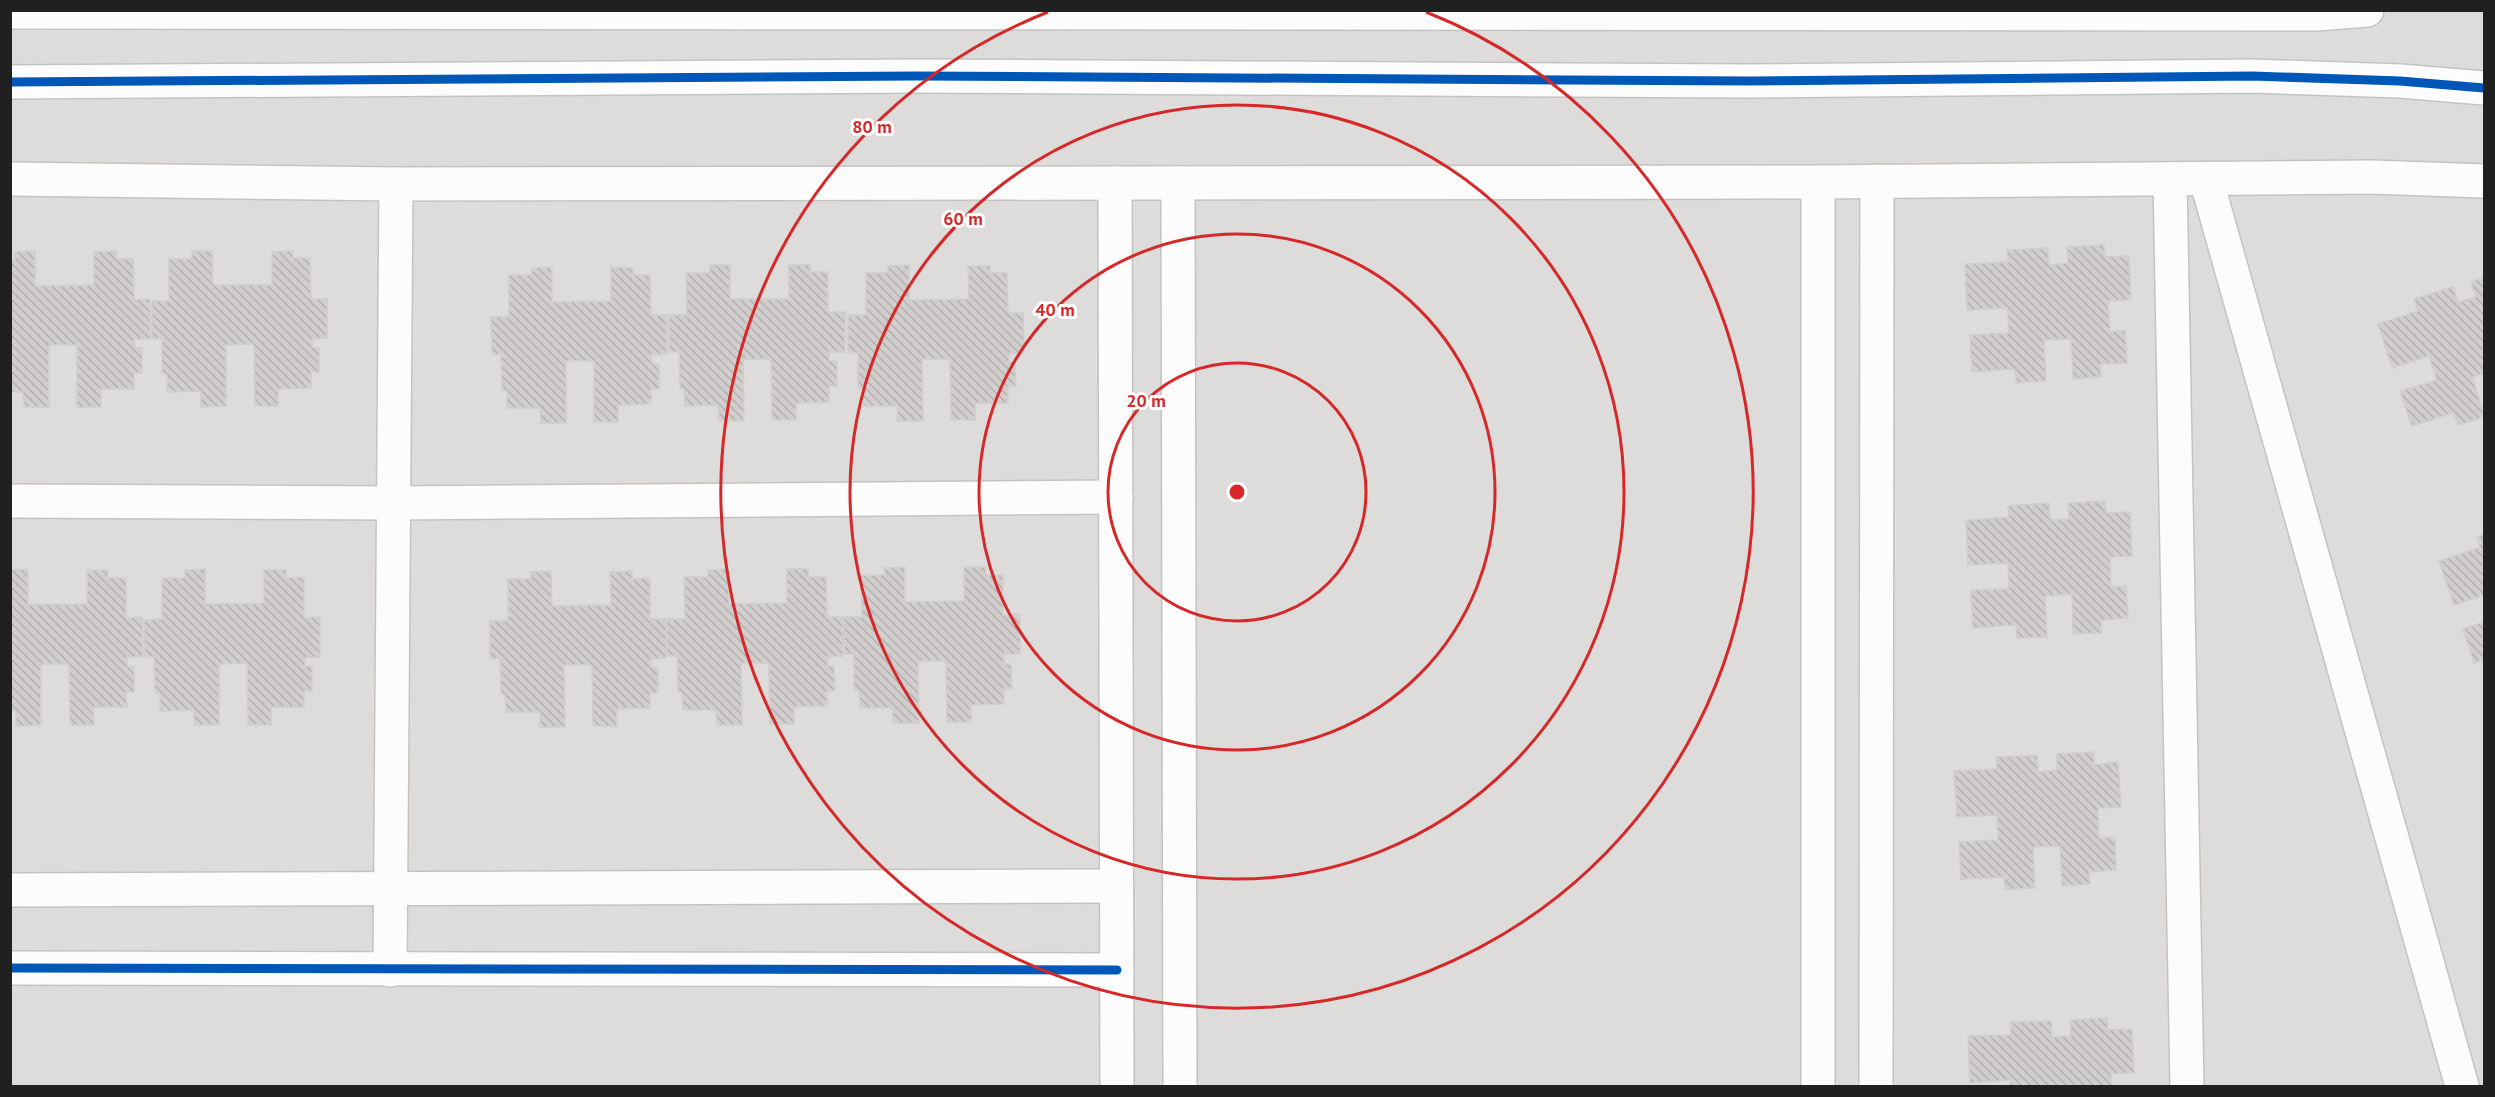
<svg xmlns="http://www.w3.org/2000/svg" width="2495" height="1097" viewBox="0 0 2495 1097" font-family="'PT Sans',sans-serif">
	<defs>
		<pattern id="building-back-hatch" width="6" height="6" patternUnits="userSpaceOnUse" patternTransform="scale(1.5)"><rect width="6" height="6" fill="#d1cecd"/><path d="M-1 5l2 2M0 0l6 6M5-1l2 2" fill="none" stroke="#b3b1b0"/></pattern>
	</defs>
	<rect width="100%" height="100%" fill="#eeecea"/>
	<rect fill="#dddcdb" x="11" y="11" width="2473" height="1075"/>
	<g fill="url(#building-back-hatch)" stroke="#d1cecc" stroke-width="1.5">
		<polygon points="2104,245 2105,257 2129,256 2131,300 2108,301 2110,332 2125,330 2127,363 2100,364 2101,377 2073,379 2071,339 2044,340 2046,381 2016,383 2015,369 1972,372 1970,335 2009,333 2007,308 1967,310 1965,264 2008,262 2007,250 2048,248 2049,265 2068,263 2067,247"/>
		<polygon points="35,251 35,286 94,285 94,252 116,251 116,259 133,259 134,300 150,299 150,339 134,339 135,348 142,348 142,373 134,373 134,389 101,389 101,407 77,407 77,345 49,345 49,407 24,407 23,392 10,392 10,260 15,260 15,252"/>
		<polygon points="192,251 212,251 213,285 272,285 272,252 293,251 293,258 310,258 311,299 327,299 327,338 312,339 312,347 319,348 319,372 311,372 311,388 278,389 278,406 255,406 254,344 226,345 226,406 201,407 201,391 167,392 167,375 162,373 162,338 152,339 152,301 169,301 169,259 192,259"/>
		<polygon points="710,265 730,265 730,299 789,299 789,265 810,265 811,272 828,272 828,312 845,312 845,352 829,352 829,361 837,361 837,386 829,386 829,402 796,403 796,420 772,420 771,359 743,359 744,421 719,421 718,405 685,406 684,389 680,388 679,352 669,352 669,315 687,315 686,273 710,273"/>
		<polygon points="909,265 909,300 969,299 968,266 990,266 990,273 1007,273 1008,313 1023,313 1024,353 1009,353 1009,362 1015,362 1016,386 1008,387 1008,403 975,403 975,420 951,420 950,359 922,359 923,421 897,421 898,406 863,406 863,389 858,388 858,353 848,353 848,315 866,315 866,273 888,273 888,266"/>
		<polygon points="552,267 552,302 611,301 611,267 633,268 633,275 650,275 651,315 667,315 667,354 651,355 652,364 659,364 659,389 651,389 651,404 618,405 618,422 594,422 594,361 566,361 566,423 541,423 540,408 507,408 507,391 502,390 501,354 492,355 491,317 509,317 509,275 532,275 532,268"/>
		<polygon points="2484,277 2484,373 2473,377 2484,417 2458,425 2453,413 2412,426 2400,391 2437,380 2429,356 2392,368 2378,324 2418,311 2414,299 2453,287 2458,302 2476,297 2471,282"/>
		<polygon points="2105,501 2106,513 2130,512 2132,556 2110,557 2111,587 2126,586 2128,618 2101,620 2102,633 2073,634 2072,594 2045,596 2047,637 2017,638 2016,625 1973,628 1971,590 2009,589 2008,563 1968,565 1966,520 2009,517 2008,506 2049,503 2050,520 2069,519 2068,503"/>
		<polygon points="2484,534 2484,595 2454,605 2439,561 2480,547 2477,537"/>
		<polygon points="905,567 905,602 964,601 964,567 985,567 986,575 1003,575 1003,615 1020,614 1020,654 1004,654 1004,664 1011,664 1012,688 1004,689 1004,704 971,705 971,722 947,722 946,661 918,661 919,723 893,723 893,708 860,708 859,691 854,690 854,654 844,654 844,617 862,617 861,575 885,575 884,568"/>
		<polygon points="28,569 28,605 87,604 87,570 108,570 108,578 126,578 126,618 142,617 143,657 127,657 127,667 134,666 134,692 126,692 127,707 93,707 94,725 70,725 69,664 41,664 41,725 16,726 16,711 10,711 10,570"/>
		<polygon points="205,569 205,604 264,603 264,570 286,570 286,578 304,577 304,618 320,617 320,657 305,658 305,667 312,666 312,691 304,691 304,707 271,707 271,725 248,725 247,663 219,664 219,725 194,725 194,710 160,711 160,694 155,693 154,657 145,657 144,620 162,619 162,578 185,578 185,570"/>
		<polygon points="728,569 729,604 787,603 787,569 808,569 809,577 826,577 827,617 843,617 843,656 828,657 827,666 834,666 835,690 827,691 827,706 794,707 794,724 770,724 769,663 741,663 742,725 717,725 716,710 683,710 682,693 678,691 677,656 667,656 667,619 685,619 684,577 708,577 708,570"/>
		<polygon points="551,571 552,606 611,605 610,572 632,571 632,579 650,578 650,619 666,619 666,658 651,659 651,667 658,668 658,692 650,693 650,708 617,709 617,726 593,726 592,665 564,665 565,727 540,727 540,712 506,712 505,695 501,693 500,658 490,659 490,621 508,621 508,579 531,579 531,572"/>
		<polygon points="2484,622 2484,660 2474,663 2463,629"/>
		<polygon points="2094,752 2094,765 2118,762 2121,807 2098,808 2099,838 2115,837 2116,870 2089,872 2090,884 2062,886 2060,846 2033,847 2035,888 2005,890 2004,877 1961,879 1959,842 1998,840 1997,815 1957,817 1954,771 1997,769 1996,757 2037,755 2038,772 2057,770 2057,754"/>
		<polygon points="2107,1018 2108,1030 2132,1029 2134,1073 2111,1074 2112,1086 2010,1086 2010,1080 1970,1083 1968,1036 2011,1035 2010,1022 2051,1021 2052,1037 2071,1036 2070,1020"/>
	</g>
	<g fill="none" stroke-linecap="round" stroke-linejoin="round">
		<g stroke="#c4c3c2" stroke-width="36">
			<g id="minor">
				<polyline points="10,179 396,184 1818,182 2372,177 2484,181"/>
				<polyline points="2170,179 2187,1086"/>
				<polyline points="2206,179 2462,1086"/>
				<polyline points="1115,183 1117,1086"/>
				<polyline points="1178,183 1180,1086"/>
				<polyline points="10,501 394,503 1116,497"/>
				<polyline points="10,890 1116,886"/>
				<polyline points="10,968 1117,970"/>
				<polyline points="390,970 396,184"/>
				<polyline points="1818,1086 1818,182"/>
				<polyline points="1876,1086 1877,181"/>
			</g>
		</g>
		<g stroke="#c4c3c2" stroke-width="36">
			<g id="tertiary">
				<polyline points="10,12 2317,14 2367,10"/>
				<polyline points="10,82 916,76 1750,81 2253,76 2400,81 2484,88"/>
			</g>
		</g>
		<use href="#minor" stroke="#fcfcfc" stroke-width="33"/>
		<use href="#tertiary" stroke="#fcfcfc" stroke-width="33"/>
		<g stroke="#fff" stroke-width="13">
			<g id="cycleway">
				<polyline points="10,82 916,76 1750,81 2253,76 2400,81 2484,88"/>
				<polyline points="10,968 1117,970"/>
			</g>
		</g>
		<use href="#cycleway" stroke="#0057b8" stroke-width="9"/>
	</g>
	<g fill="none" stroke="#d62828" stroke-width="3">
		<circle cx="1237" cy="492" r="129"/>
		<circle cx="1237" cy="492" r="258"/>
		<circle cx="1237" cy="492" r="387"/>
		<path d="M1426 12A516 516 0 1 1 1048 12"/>
	</g>
	<circle cx="1237" cy="492" r="9" fill="#d62828" stroke="#fff" stroke-width="3"/>
	<g font-size="18" text-anchor="middle" font-weight="bold" fill="#d62828" stroke="#fff" stroke-width="6" stroke-linejoin="round" paint-order="stroke">
		<text x="872" y="133">80 m</text>
		<text x="963" y="225">60 m</text>
		<text x="1055" y="316">40 m</text>
		<text x="1146" y="407">20 m</text>
	</g>
	<rect width="2495" height="1097" fill="none" stroke="#202020" stroke-width="24"/>
</svg>
